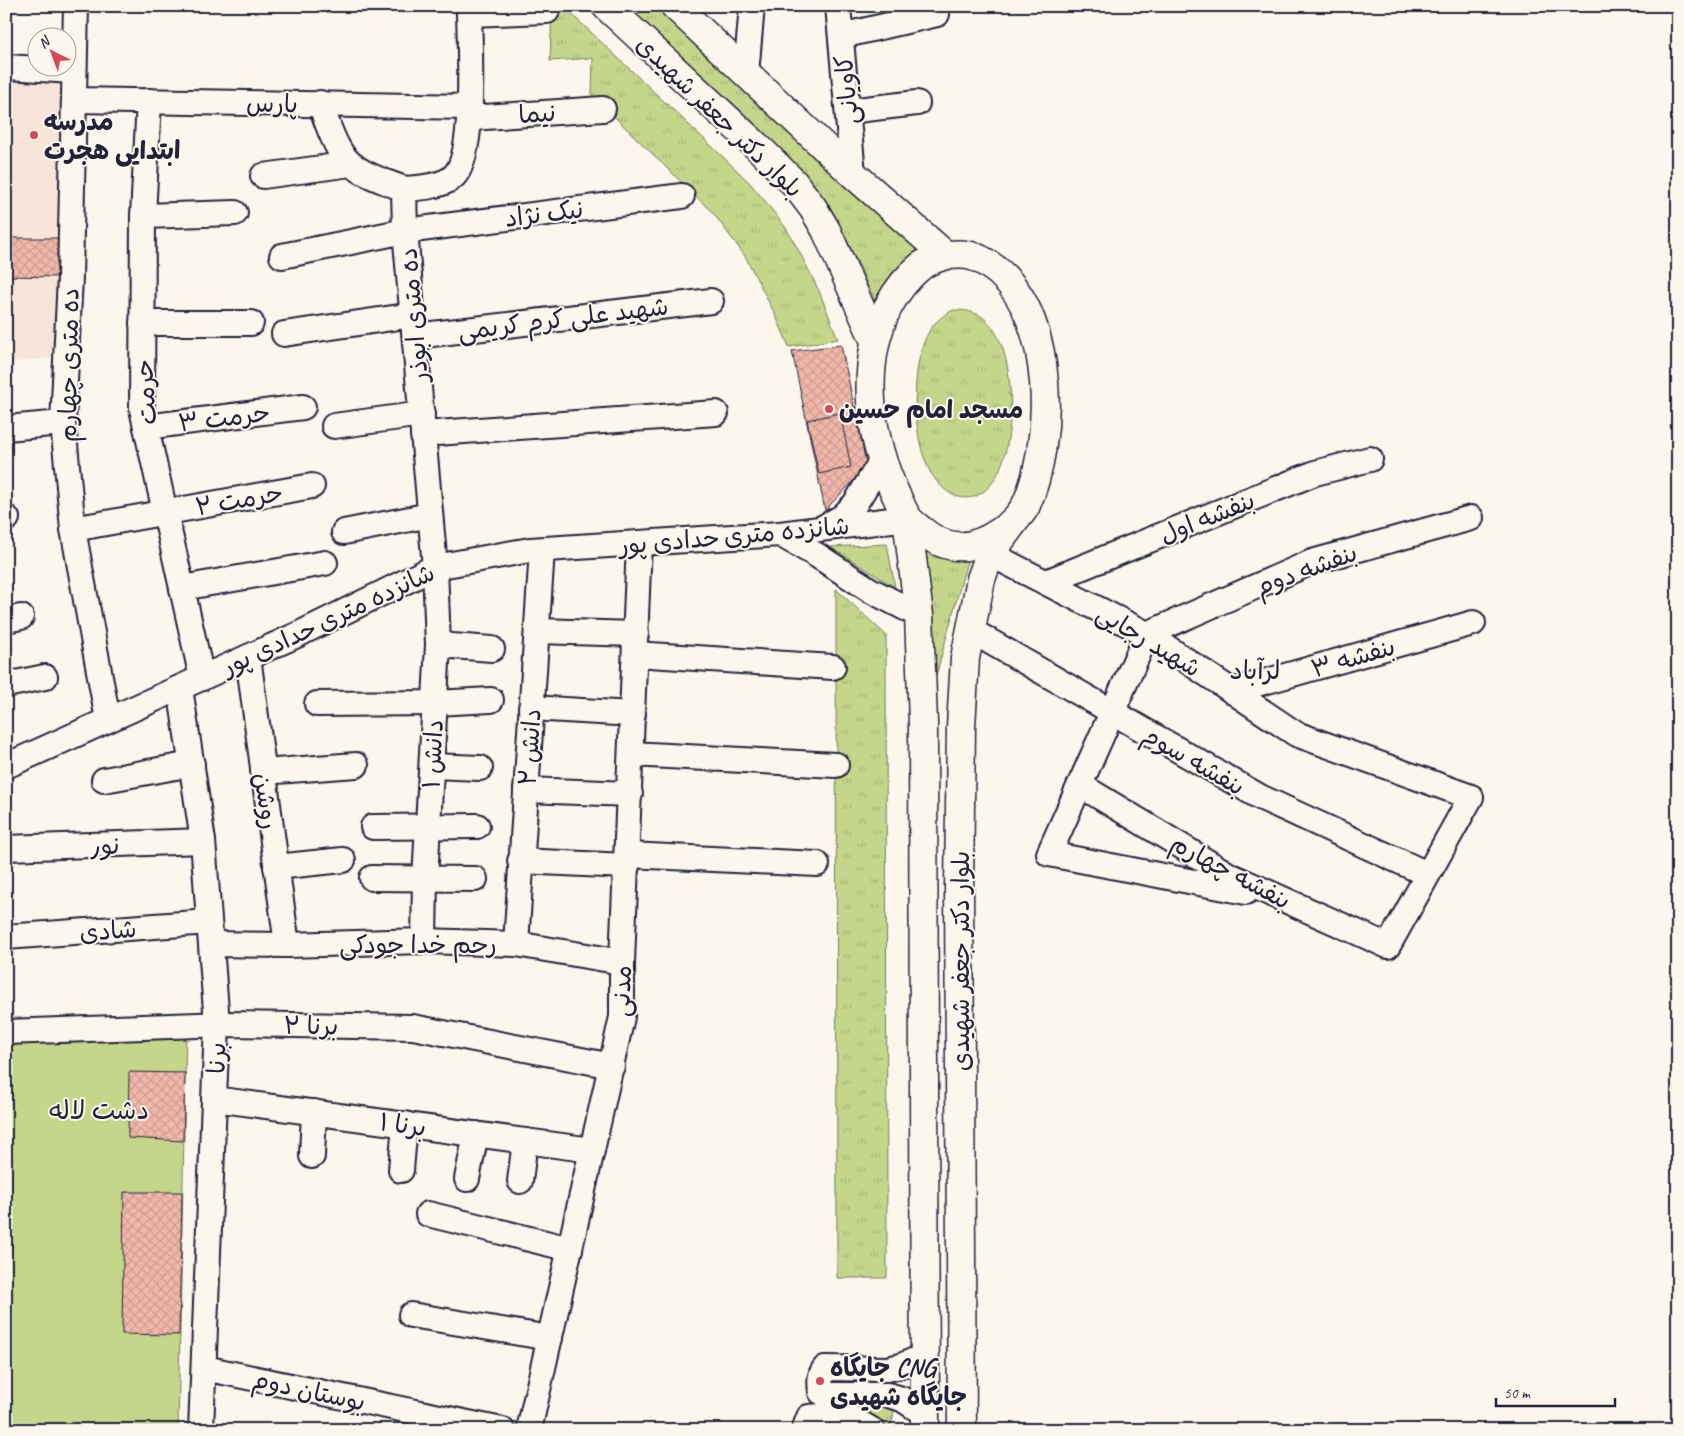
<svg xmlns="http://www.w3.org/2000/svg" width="1684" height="1436" viewBox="0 0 1684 1436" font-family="Caveat,'Playpen Sans Arabic',sans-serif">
	<defs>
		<pattern id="grass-tufts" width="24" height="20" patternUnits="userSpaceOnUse" patternTransform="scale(1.25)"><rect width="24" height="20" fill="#c5d58a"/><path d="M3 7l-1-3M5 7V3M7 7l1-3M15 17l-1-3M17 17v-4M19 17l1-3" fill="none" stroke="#a9b778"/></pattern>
		<pattern id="building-cross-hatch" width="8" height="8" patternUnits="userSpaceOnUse" patternTransform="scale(1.25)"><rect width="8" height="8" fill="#f1b7aa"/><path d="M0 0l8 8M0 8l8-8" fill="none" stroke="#ce9d93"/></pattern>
	</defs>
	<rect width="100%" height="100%" fill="#fbf7ec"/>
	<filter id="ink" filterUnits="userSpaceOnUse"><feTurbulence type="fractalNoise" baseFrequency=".02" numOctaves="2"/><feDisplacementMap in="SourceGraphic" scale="10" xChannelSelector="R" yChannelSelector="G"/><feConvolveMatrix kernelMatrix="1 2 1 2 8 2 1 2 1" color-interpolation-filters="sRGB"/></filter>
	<g filter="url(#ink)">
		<polygon fill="#f8e4d8" points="6,75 62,78 63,194 61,357 6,363"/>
		<g fill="url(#grass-tufts)" stroke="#747c62">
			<polygon points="552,6 563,6 721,155 749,182 765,201 786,228 799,251 819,291 838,339 789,347 776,316 745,256 713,213 592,95 593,58 550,61"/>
			<polygon points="622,6 656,6 937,264 883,317 847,240 822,197"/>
			<path d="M953,310C964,310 975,311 985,319C1017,347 1016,435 999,471C982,508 950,505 931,473C911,440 908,353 935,323C940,318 946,314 953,310Z"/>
			<polygon points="923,536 973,539 926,713"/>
			<polygon points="887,544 895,587 830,547"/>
			<polygon points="836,589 886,635 887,1278 837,1278"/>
			<polygon points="845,1403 892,1406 894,1410 892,1423 887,1426 882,1426"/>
		</g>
		<polygon fill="#c5d58a" stroke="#747c62" points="186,1030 178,1430 6,1430 6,1041"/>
		<g fill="url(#building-cross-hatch)" stroke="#22223b">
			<polygon points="6,204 11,204 10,238 62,238 62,277 6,276"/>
			<polygon points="841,345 867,467 825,510 792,351"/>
			<polygon points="840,413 851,467 819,474 807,420"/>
			<polygon points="129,1072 185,1073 183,1141 128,1138"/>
			<polygon points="124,1192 182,1192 179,1335 122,1334"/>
		</g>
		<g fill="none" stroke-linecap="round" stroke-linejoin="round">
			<g stroke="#22223b" stroke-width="28">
				<g id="minor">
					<polyline points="76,6 70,277 63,423 73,529 108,720"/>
					<polyline points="838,6 853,174"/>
					<polyline points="469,14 547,11"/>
					<polyline points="841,36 937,14"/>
					<polyline points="6,67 74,71"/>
					<polyline points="746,74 752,6"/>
					<polyline points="74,100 470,107"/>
					<polyline points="149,101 143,216 142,409 202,678"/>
					<path d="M320,103C326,119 331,137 340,151C353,173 382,180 404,189L405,231L435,567L438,645L425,879L424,941"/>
					<polyline points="848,111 917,103"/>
					<polyline points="470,118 603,109"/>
					<polyline points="263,176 351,164"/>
					<path d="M404,189C418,188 443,187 454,176C477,153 469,41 469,6"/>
					<polyline points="143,216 235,213"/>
					<polyline points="282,256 405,231 682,196"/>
					<polyline points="142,323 251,323"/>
					<polyline points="284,334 413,315"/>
					<polyline points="415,336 711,301"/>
					<polyline points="334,426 422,414"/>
					<polyline points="146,427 303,407"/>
					<polyline points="6,428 63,423"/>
					<polyline points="423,434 716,413"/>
					<polyline points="6,518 7,518"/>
					<polyline points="824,527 842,517 855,504 882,460"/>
					<polyline points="73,529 312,486"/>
					<polyline points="344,532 430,515"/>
					<polyline points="780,534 818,556 870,590 919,615"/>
					<polyline points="990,554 1147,634 1296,734 1471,797 1388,946 1229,875 1080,785"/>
					<polyline points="1046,582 1315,473 1370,459"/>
					<polyline points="182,588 325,563"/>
					<polyline points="6,620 21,617"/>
					<polyline points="970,630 1260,797 1427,874"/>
					<polyline points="537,631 636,634"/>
					<polyline points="438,645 492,649"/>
					<polyline points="635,654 833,667"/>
					<polyline points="248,657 287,945"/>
					<polyline points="6,685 45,677"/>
					<polyline points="180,688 203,841 217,1024 201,1430"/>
					<polyline points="1232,691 1473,623"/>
					<polyline points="317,704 435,703 491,700"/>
					<polyline points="531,708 633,714"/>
					<polyline points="631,754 836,765"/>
					<polyline points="6,766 297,635 435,567 530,550 780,534 907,518"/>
					<polyline points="432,766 480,768"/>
					<polyline points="263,772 356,765"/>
					<polyline points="104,780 192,764"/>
					<polyline points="526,790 630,794"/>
					<polyline points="373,827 477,826"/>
					<polyline points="6,848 203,841"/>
					<polyline points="628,855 817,864"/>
					<polyline points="520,861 627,866"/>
					<polyline points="276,867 343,860"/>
					<polyline points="372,878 475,879"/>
					<polyline points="1246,892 1049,854 1147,634 1312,562 1471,518"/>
					<polyline points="6,937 209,922"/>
					<polyline points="212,944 287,945 424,941 516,944 622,962"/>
					<polyline points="516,944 542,550"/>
					<polyline points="6,1032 225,1024 413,1027 612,1066"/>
					<polyline points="214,1099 592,1150"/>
					<polyline points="312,1156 314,1112"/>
					<polyline points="401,1170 405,1124"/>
					<polyline points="467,1179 476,1134"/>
					<polyline points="520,1181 525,1141"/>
					<polyline points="428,1214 570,1249"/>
					<polyline points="411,1315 550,1338"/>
					<polyline points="204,1368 502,1430"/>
					<path d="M925,1414L902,1399L888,1395H826L821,1392C820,1383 819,1375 825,1368L887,1369L901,1366L926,1355"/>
					<polyline points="529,1430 622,1017 622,962 639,543"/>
					<polyline points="804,1430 809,1417 845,1414 872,1430"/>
				</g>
			</g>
			<g stroke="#22223b" stroke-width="31">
				<g id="major">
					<polyline points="606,6 763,152 794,183 813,208 826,230 875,341"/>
					<polyline points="675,6 853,174 945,255"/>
					<path d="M945,255C952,255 960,254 967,255C980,257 990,265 1000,273C1055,322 1054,442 1026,505C1021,515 1009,526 1000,532C972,551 947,552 921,530C916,526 910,522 907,517C903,511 900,503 897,497C869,439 859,366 888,307C896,292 907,277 921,266C927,261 937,258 945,255Z"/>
					<polyline points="907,518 919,615 923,723 925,1430"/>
					<polyline points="962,1430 959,889 961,727 965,658 981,579 990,554 1025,507"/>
				</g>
			</g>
			<use href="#minor" stroke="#fbf7ec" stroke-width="24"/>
			<use href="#major" stroke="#fbf7ec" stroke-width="28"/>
		</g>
	</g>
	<g fill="#d1495b" stroke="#fbf7ec" stroke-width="2">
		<circle cx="34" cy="135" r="5"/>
		<circle cx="829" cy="409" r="5"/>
		<circle cx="820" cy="1381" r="5"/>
	</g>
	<g text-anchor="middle" stroke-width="4" stroke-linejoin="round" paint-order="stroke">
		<g font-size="25" fill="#22223b" stroke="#fbf7ec">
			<text transform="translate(846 90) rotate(-95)" y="9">کاویانی</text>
			<text transform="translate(272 103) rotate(1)" y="9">پارس</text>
			<text transform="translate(537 113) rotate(-4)" y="9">نیما</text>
			<text transform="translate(720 116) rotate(44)" y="9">بلوار دکتر جعفر شهیدی</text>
			<text transform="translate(544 213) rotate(-7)" y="9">نیک نژاد</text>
			<text transform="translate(413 315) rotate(-95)" y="9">ده متری ابوذر</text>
			<text transform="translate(563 318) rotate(-7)" y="9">شهید علی کرم کریمی</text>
			<text transform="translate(68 365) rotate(-89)" y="9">ده متری چهارم</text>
			<text transform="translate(145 392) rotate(-94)" y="9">حرمت</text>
			<text transform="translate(224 417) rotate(-7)" y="9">حرمت ۳</text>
			<text transform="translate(239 499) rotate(-10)" y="9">حرمت ۲</text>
			<text transform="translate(1207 517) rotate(-22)" y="9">بنفشه اول</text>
			<text transform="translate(734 535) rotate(-5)" y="9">شانزده متری حدادی پور</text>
			<text transform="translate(1306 569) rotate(-20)" y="9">بنفشه دوم</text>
			<text transform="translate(328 619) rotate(-25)" y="9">شانزده متری حدادی پور</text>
			<text transform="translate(1149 640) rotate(31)" y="9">شهید رجایی</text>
			<text transform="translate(1353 657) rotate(-16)" y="9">بنفشه ۳</text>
			<text transform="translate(529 747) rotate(-86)" y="9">دانش ۲</text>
			<text transform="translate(432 754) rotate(-87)" y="9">دانش ۱</text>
			<text transform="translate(1194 760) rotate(30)" y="9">بنفشه سوم</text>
			<text transform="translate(267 801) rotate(82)" y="9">روشن</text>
			<text transform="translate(105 845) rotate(-2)" y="9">نور</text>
			<text transform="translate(1231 871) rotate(28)" y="9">بنفشه چهارم</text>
			<text transform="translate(108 930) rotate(-4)" y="9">شادی</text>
			<text x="418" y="953">رحم خدا جودکی</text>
			<text transform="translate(960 961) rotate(-90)" y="9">بلوار دکتر جعفر شهیدی</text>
			<text transform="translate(621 991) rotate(-88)" y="9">مدنی</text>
			<text transform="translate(311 1025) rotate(1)" y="9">برنا ۲</text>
			<text transform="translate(216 1058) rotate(-88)" y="9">برنا</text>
			<text transform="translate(403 1124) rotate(8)" y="9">برنا ۱</text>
			<text transform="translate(309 1390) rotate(12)" y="9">بوستان دوم</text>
		</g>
		<g font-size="25" font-weight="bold" fill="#22223b" stroke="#fbf7ec" text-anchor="start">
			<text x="44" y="130">مدرسه<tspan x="44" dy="29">ابتدایی هجرت</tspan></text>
			<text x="839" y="418">مسجد امام حسین</text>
			<text x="830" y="1376">جایگاه CNG<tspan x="830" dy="29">جایگاه شهیدی</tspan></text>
		</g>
		<g font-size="26" fill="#22223b" stroke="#fbf7ec">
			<text x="1255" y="679">لرآباد</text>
			<text x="99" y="1119">دشت لاله</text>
		</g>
	</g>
	<rect width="1684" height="1436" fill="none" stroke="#fbf7ec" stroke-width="25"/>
	<rect x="12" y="12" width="1659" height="1411" fill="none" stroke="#22223b" stroke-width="2" filter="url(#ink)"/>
	<g transform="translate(52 52) rotate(318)"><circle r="24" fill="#fbf7ec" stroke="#a4a2a5"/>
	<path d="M0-4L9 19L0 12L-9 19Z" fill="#d1495b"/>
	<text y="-8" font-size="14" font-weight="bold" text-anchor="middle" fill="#22223b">N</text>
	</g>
	<path d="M1496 1398v8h119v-8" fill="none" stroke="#22223b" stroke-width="2.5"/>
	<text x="1504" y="1398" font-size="15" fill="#22223b" stroke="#fbf7ec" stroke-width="4" paint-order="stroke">50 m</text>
</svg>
